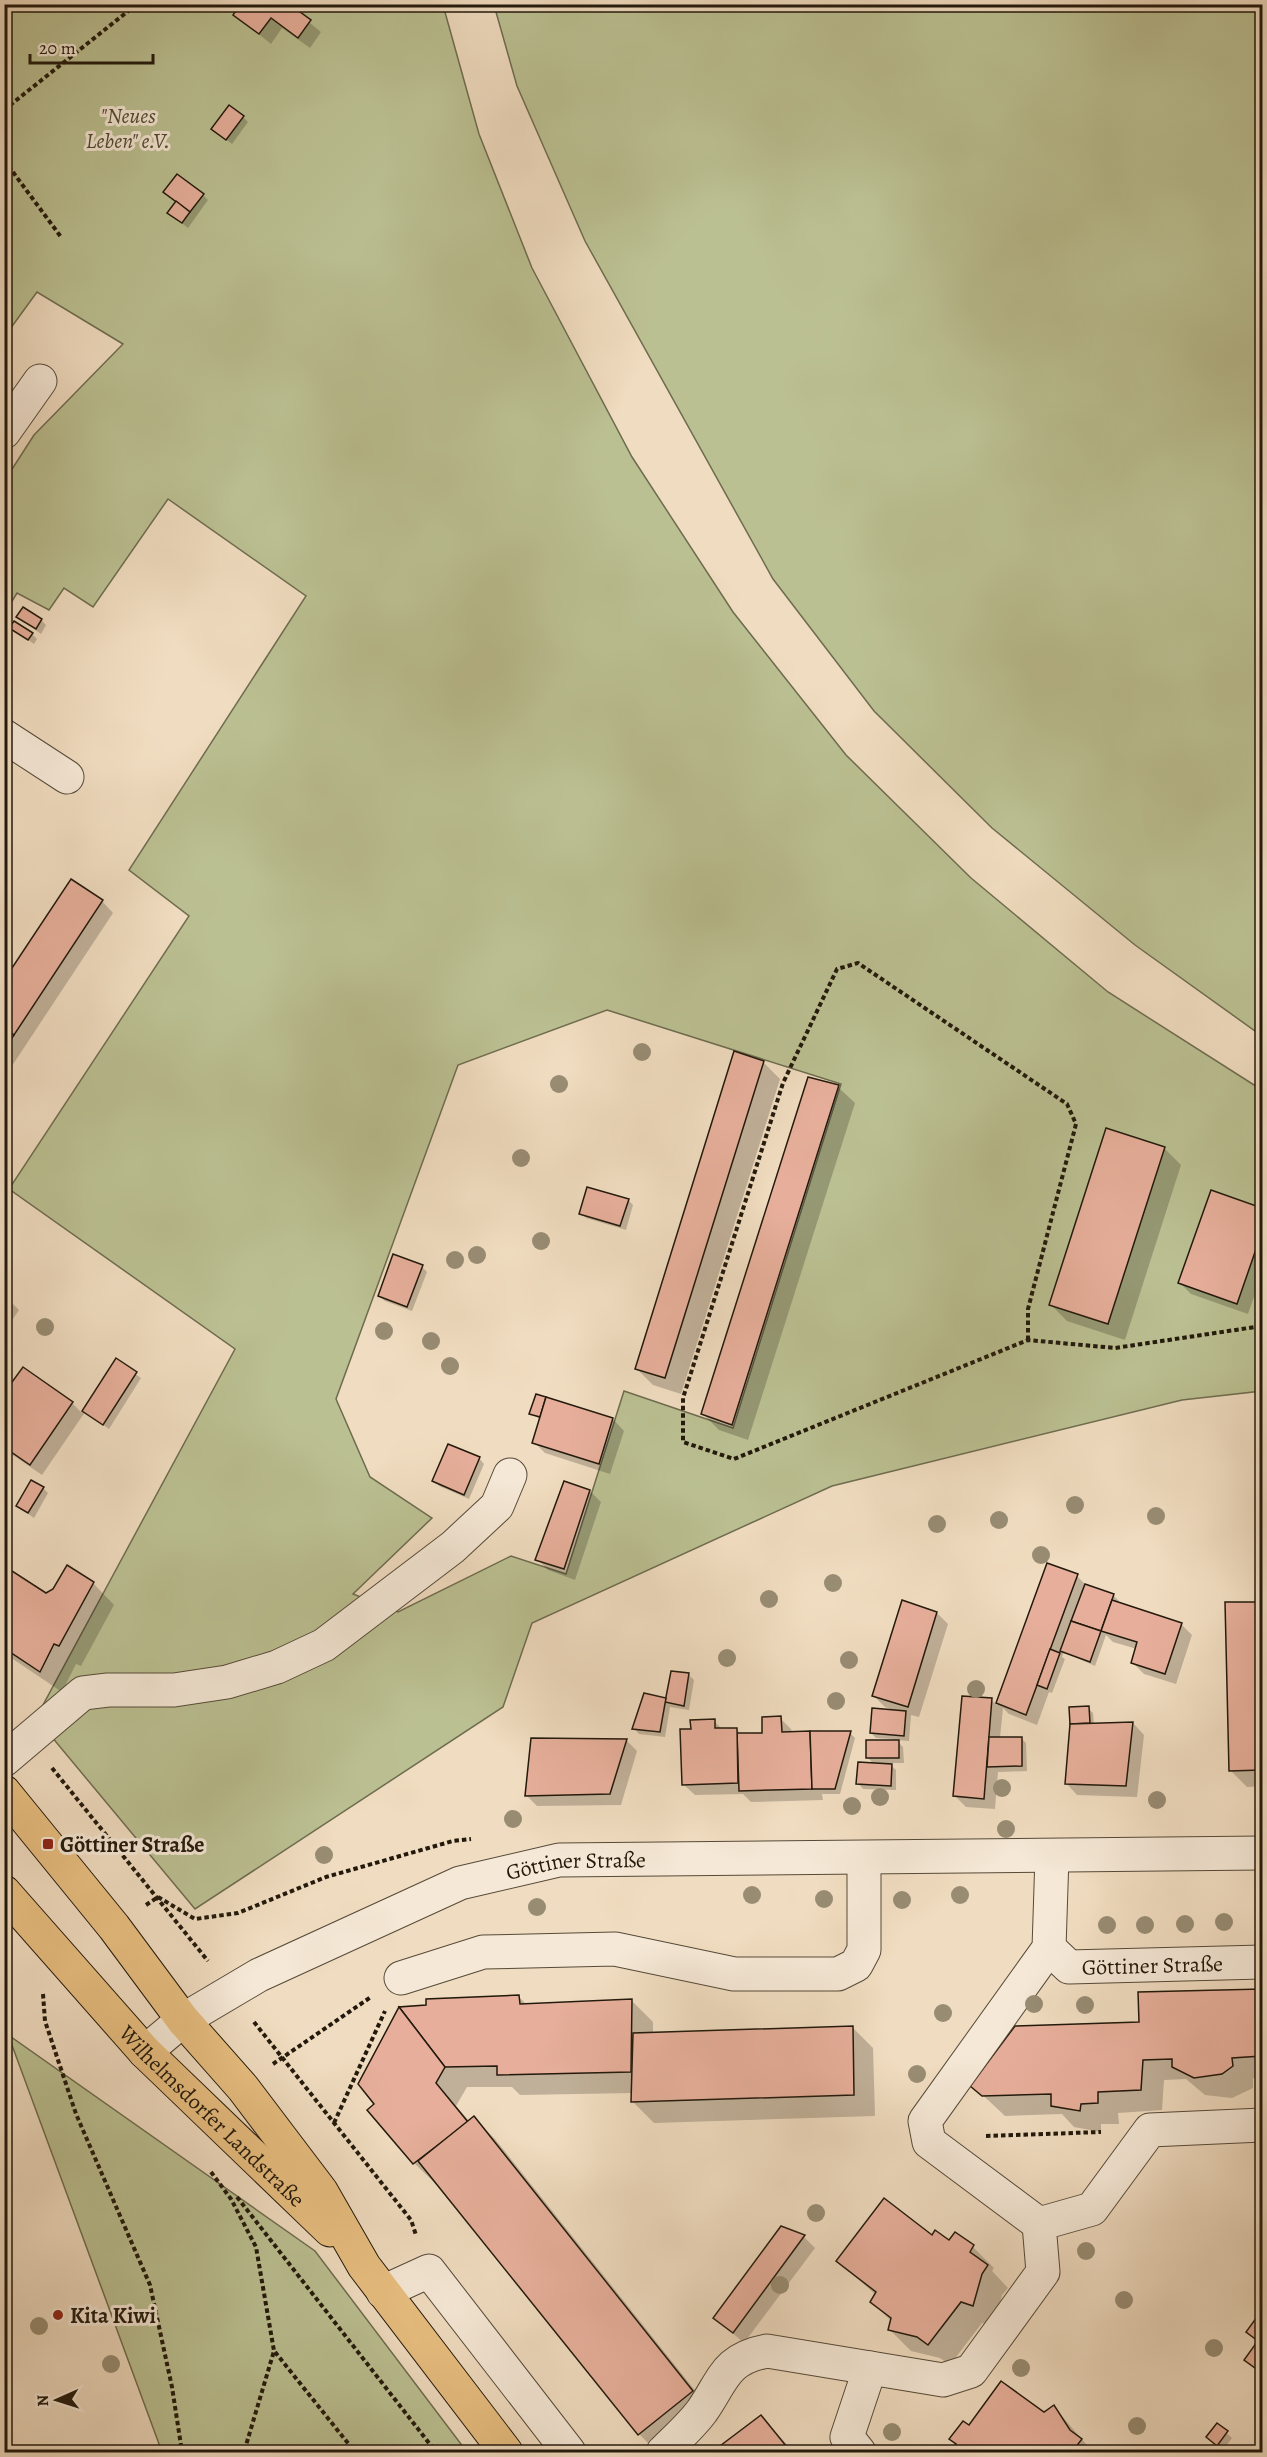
<svg xmlns="http://www.w3.org/2000/svg" width="1267" height="2457" viewBox="0 0 1267 2457" font-family="Alegreya,serif">
	<rect width="100%" height="100%" fill="#f0dcc0"/>
	<filter id="stains"><feTurbulence type="fractalNoise" baseFrequency=".00333" numOctaves="4"/><feColorMatrix values="0 0 0 0 .2 0 0 0 0 .09 0 0 0 0 .02 0 0 0 .5 -.17"/></filter>
	<radialGradient id="worn" r=".72"><stop offset=".6" stop-color="#630" stop-opacity="0"/><stop offset="1" stop-color="#630" stop-opacity=".3"/></radialGradient>
	<g fill="#bbc092" stroke="#6e6c4f" stroke-width="1.5" fill-rule="evenodd">
		<path d="M5,5H443L479,134L532,268L632,457L733,612L846,755L971,878L1108,992L1262,1090V1391L1182,1400L832,1486L532,1623L503,1707L195,1909L36,1718L235,1349L9,1189L189,916L129,870L306,596L168,499L93,607L64,588L49,610L17,593L6,611L5,610V480L34,435L123,344L37,292L5,336ZM607,1010L841,1084L733,1428L624,1391L566,1574L511,1556L398,1612L353,1594L432,1518L370,1477L336,1399L458,1065Z"/>
		<polygon points="494,5 1262,5 1262,1036 1135,945 992,828 874,711 773,579 585,241 517,86"/>
		<polygon points="4,2032 315,2251 467,2452 162,2452 9,2037 5,2041"/>
	</g>
	<g fill="#0003">
		<polygon points="242,4 296,4 294,10 321,32 310,48 282,28 271,44 235,15"/>
		<polygon points="4,70 13,80 4,88"/>
		<polygon points="243,117 248,122 232,144 213,129"/>
		<polygon points="203,195 208,200 188,228 169,213"/>
		<polygon points="18,617 41,620 46,625 41,634"/>
		<polygon points="11,628 32,634 37,639 34,644"/>
		<polygon points="72,881 102,901 113,913 4,1078 4,982"/>
		<polygon points="735,1053 764,1063 780,1079 681,1394 653,1385 636,1368"/>
		<polygon points="838,1087 855,1103 748,1440 719,1430 703,1414"/>
		<polygon points="1164,1148 1181,1165 1125,1340 1067,1321 1051,1305"/>
		<polygon points="1212,1192 1262,1210 1262,1274 1248,1314 1191,1294 1180,1283"/>
		<polygon points="628,1200 633,1205 626,1230 586,1218 581,1213"/>
		<polygon points="422,1267 427,1272 412,1311 385,1301 379,1296"/>
		<polygon points="4,1295 19,1310 4,1332"/>
		<polygon points="117,1361 141,1378 109,1429 85,1412 42,1475 4,1449 4,1396 23,1369 72,1403 82,1413"/>
		<polygon points="531,1413 613,1419 624,1431 610,1474 545,1453 534,1442 541,1420"/>
		<polygon points="479,1458 484,1464 469,1499 439,1486 434,1481"/>
		<polygon points="43,1488 48,1493 34,1518 17,1506"/>
		<polygon points="590,1491 601,1502 575,1580 548,1570 537,1559"/>
		<polygon points="1048,1565 1077,1576 1087,1586 1114,1596 1119,1601 1118,1604 1181,1624 1192,1635 1176,1684 1144,1674 1133,1663 1137,1649 1113,1642 1106,1635 1095,1666 1064,1652 1062,1657 1065,1659 1052,1693 1049,1692 1037,1725 1009,1714 1003,1708 1000,1738 1021,1738 1026,1743 1027,1771 998,1772 995,1809 966,1807 955,1796 991,1700 997,1705"/>
		<polygon points="4,1566 46,1595 93,1583 114,1605 81,1666 76,1664 62,1692 4,1653"/>
		<polygon points="1262,1603 1262,1786 1247,1787 1230,1770 1227,1604"/>
		<polygon points="937,1613 948,1624 919,1717 911,1715 909,1741 896,1740 903,1747 904,1763 889,1763 896,1770 896,1790 863,1789 858,1783 874,1764 868,1758 892,1742 892,1739 876,1738 871,1733 894,1710 885,1707 874,1696"/>
		<polygon points="689,1675 694,1680 689,1710 670,1707 665,1737 639,1734 634,1728 668,1699"/>
		<polygon points="1071,1708 1088,1708 1093,1713 1094,1725 1133,1723 1144,1735 1137,1797 1077,1795 1066,1783"/>
		<polygon points="780,1718 791,1729 792,1733 850,1733 855,1738 840,1794 822,1794 823,1800 751,1802 743,1794 695,1795 683,1784 692,1730 714,1721 723,1730 736,1729 742,1735 764,1734"/>
		<polygon points="626,1740 637,1751 621,1805 537,1806 526,1795"/>
		<polygon points="1262,1990 1262,2078 1253,2078 1253,2088 1232,2098 1205,2095 1186,2079 1164,2080 1162,2110 1118,2113 1119,2124 1101,2124 1101,2132 1074,2127 1062,2114 1005,2116 972,2085 1140,2024 1139,1993"/>
		<polygon points="518,1996 527,2005 632,2001 653,2022 653,2034 852,2027 873,2048 875,2116 654,2123 633,2102 633,2093 520,2095 512,2087 467,2087 456,2106 470,2122 474,2118 495,2139 713,2413 657,2452 639,2434 438,2183 436,2184 414,2163 369,2110"/>
		<polygon points="804,2237 815,2248 744,2343 715,2318"/>
		<polygon points="933,2237 973,2247 994,2268 992,2271 1008,2288 1002,2295 994,2326 982,2323 950,2365 940,2358 911,2351 889,2329 892,2322 872,2302 876,2295 838,2261"/>
		<polygon points="1262,2313 1262,2376 1246,2360 1260,2342 1248,2332"/>
		<polygon points="1054,2407 1093,2452 951,2452 969,2427 1044,2413"/>
		<polygon points="761,2417 794,2452 715,2452"/>
		<polygon points="1217,2425 1232,2438 1223,2450 1213,2442"/>
	</g>
	<g fill="#e7af9b" stroke="#22190c" stroke-width="1.5">
		<polygon points="240,4 289,4 311,20 298,38 271,18 259,34 233,15"/>
		<polygon points="229,105 244,116 226,140 211,129"/>
		<polygon points="177,174 204,194 190,212 163,192"/>
		<polygon points="176,201 190,212 182,223 167,213"/>
		<polygon points="23,607 42,619 36,629 16,617"/>
		<polygon points="14,621 33,633 28,640 9,628"/>
		<polygon points="71,879 103,900 14,1035 4,1028 4,980"/>
		<polygon points="4,1028 14,1035 4,1050"/>
		<polygon points="734,1051 764,1061 665,1378 635,1369"/>
		<polygon points="808,1077 839,1085 732,1425 701,1414"/>
		<polygon points="1106,1128 1165,1147 1108,1324 1049,1305"/>
		<polygon points="587,1187 629,1199 620,1226 579,1214"/>
		<polygon points="1211,1190 1262,1208 1262,1232 1237,1304 1178,1283"/>
		<polygon points="393,1254 423,1265 407,1307 378,1296"/>
		<polygon points="116,1358 137,1372 103,1425 82,1411"/>
		<polygon points="23,1367 73,1402 30,1465 4,1447 4,1393"/>
		<polygon points="536,1394 546,1397 540,1417 529,1414"/>
		<polygon points="546,1397 613,1418 599,1464 532,1443"/>
		<polygon points="448,1444 480,1457 464,1495 432,1481"/>
		<polygon points="31,1480 44,1487 28,1513 16,1506"/>
		<polygon points="564,1481 590,1490 564,1569 535,1560"/>
		<polygon points="1047,1563 1078,1574 1026,1715 996,1703"/>
		<polygon points="67,1565 94,1582 59,1646 54,1644 40,1672 4,1648 4,1576 9,1569 46,1593 53,1589"/>
		<polygon points="1085,1584 1114,1594 1101,1631 1071,1621"/>
		<polygon points="902,1600 937,1612 908,1707 872,1696"/>
		<polygon points="1112,1600 1182,1623 1165,1674 1131,1663 1137,1642 1101,1631"/>
		<polygon points="1225,1602 1262,1602 1262,1770 1229,1771"/>
		<polygon points="1071,1621 1101,1631 1090,1662 1060,1651"/>
		<polygon points="1050,1649 1060,1653 1047,1689 1037,1685"/>
		<polygon points="671,1671 689,1673 684,1706 665,1702"/>
		<polygon points="644,1693 666,1698 660,1732 632,1729"/>
		<polygon points="962,1696 992,1698 984,1799 953,1796"/>
		<polygon points="1089,1706 1090,1723 1070,1724 1069,1707"/>
		<polygon points="872,1708 906,1711 904,1736 870,1733"/>
		<polygon points="781,1716 782,1732 810,1731 812,1789 739,1791 737,1733 762,1733 762,1717"/>
		<polygon points="715,1719 715,1728 737,1728 738,1783 682,1785 680,1729 691,1729 690,1720"/>
		<polygon points="1133,1722 1126,1786 1065,1784 1070,1724"/>
		<polygon points="810,1731 851,1731 835,1789 812,1789"/>
		<polygon points="989,1737 1022,1737 1022,1766 987,1767"/>
		<polygon points="531,1738 627,1739 610,1794 525,1796"/>
		<rect x="866" y="1740" width="33" height="18"/>
		<polygon points="858,1762 892,1764 891,1786 856,1784"/>
		<polygon points="1262,1989 1262,2056 1232,2058 1233,2066 1222,2074 1194,2078 1172,2067 1172,2059 1143,2060 1141,2090 1098,2092 1098,2103 1081,2104 1080,2111 1051,2106 1051,2094 982,2096 970,2086 1015,2026 1139,2022 1138,1992"/>
		<polygon points="519,1995 520,2004 632,1999 631,2072 497,2075 497,2066 445,2067 399,2007 426,2005 426,1999"/>
		<polygon points="399,2007 445,2067 436,2083 468,2122 413,2164 367,2110 374,2104 358,2084"/>
		<polygon points="853,2026 854,2095 631,2102 633,2033"/>
		<polygon points="474,2116 693,2391 638,2435 418,2161"/>
		<polygon points="884,2198 932,2235 935,2230 949,2240 955,2232 974,2245 970,2252 988,2265 982,2274 973,2306 961,2302 928,2345 917,2337 888,2330 891,2318 870,2302 876,2292 836,2261"/>
		<polygon points="781,2226 805,2235 733,2333 713,2318"/>
		<polygon points="1262,2310 1262,2335 1258,2341 1246,2332"/>
		<polygon points="1262,2335 1262,2373 1244,2360"/>
		<polygon points="1001,2381 1044,2412 1054,2405 1070,2430 1082,2439 1072,2452 949,2452 956,2444 949,2439 963,2421 969,2425"/>
		<polygon points="761,2415 791,2452 712,2452"/>
		<polygon points="1217,2423 1228,2431 1217,2446 1206,2437"/>
	</g>
	<g fill="none" stroke-linecap="round" stroke-linejoin="round">
		<g stroke="#564a39" stroke-width="35">
			<g id="minor">
				<polyline points="4,432 40,381"/>
				<polyline points="4,736 67,777"/>
				<polyline points="4,1760 83,1693 108,1690 174,1690 227,1682 277,1667 324,1645 453,1547 497,1506 510,1475"/>
				<path id="s1" d="M1049,1948L1069,1967L1262,1962"/>
				<polyline points="401,1978 483,1952 615,1949 734,1974 838,1974 856,1965 864,1950 864,1858"/>
				<path id="s2" d="M145,2052L183,2020L259,1975L460,1883L559,1860L1262,1853"/>
				<polyline points="1039,2224 929,2142 925,2121 1049,1948 1052,1856"/>
				<polyline points="383,2292 429,2271 569,2452"/>
				<path d="M663,2452C676,2439 691,2426 702,2411C724,2379 725,2359 767,2351L943,2380L971,2371L1043,2272L1039,2224L1092,2209L1150,2130L1262,2125"/>
				<polyline points="859,2452 847,2437 870,2368"/>
			</g>
		</g>
		<g stroke="#22190c" stroke-width="35">
			<g id="major">
				<polyline points="4,1792 114,1927 183,2020 243,2088 321,2191 364,2266 506,2452"/>
				<path id="s3" d="M4,1892L145,2052L330,2230"/>
			</g>
		</g>
		<g stroke="#22190c" stroke-width="4" stroke-dasharray="4.5 3" stroke-linecap="butt">
			<polyline points="4,110 137,4"/>
			<polyline points="4,160 61,237"/>
			<polyline points="1028,1340 1028,1309 1076,1124 1067,1104 858,963 837,969 783,1083 683,1398 683,1442 734,1459 1028,1340 1115,1348 1262,1326"/>
			<polyline points="52,1768 208,1961"/>
			<polyline points="158,1897 195,1919 238,1913 326,1877 453,1841 471,1839"/>
			<polyline points="146,1905 158,1897"/>
			<polyline points="43,1994 45,2021 76,2114 150,2285 172,2387 182,2452"/>
			<polyline points="254,2022 411,2220 416,2235"/>
			<polyline points="273,2064 371,1997"/>
			<polyline points="334,2123 385,2011"/>
			<polyline points="986,2136 1101,2132"/>
			<polyline points="211,2172 231,2199 256,2247 274,2351 244,2452"/>
			<polyline points="237,2197 436,2452"/>
			<polyline points="275,2352 355,2452"/>
		</g>
		<use href="#minor" stroke="#f5e8d6" stroke-width="33"/>
		<use href="#major" stroke="#e8be80" stroke-width="33"/>
	</g>
	<g fill="#988c73">
		<circle cx="642" cy="1052" r="9"/>
		<circle cx="559" cy="1084" r="9"/>
		<circle cx="521" cy="1158" r="9"/>
		<circle cx="541" cy="1241" r="9"/>
		<circle cx="477" cy="1255" r="9"/>
		<circle cx="455" cy="1260" r="9"/>
		<circle cx="45" cy="1327" r="9"/>
		<circle cx="384" cy="1331" r="9"/>
		<circle cx="431" cy="1341" r="9"/>
		<circle cx="450" cy="1366" r="9"/>
		<circle cx="1075" cy="1505" r="9"/>
		<circle cx="1156" cy="1516" r="9"/>
		<circle cx="999" cy="1520" r="9"/>
		<circle cx="937" cy="1524" r="9"/>
		<circle cx="1041" cy="1555" r="9"/>
		<circle cx="833" cy="1583" r="9"/>
		<circle cx="769" cy="1599" r="9"/>
		<circle cx="727" cy="1658" r="9"/>
		<circle cx="849" cy="1660" r="9"/>
		<circle cx="976" cy="1689" r="9"/>
		<circle cx="836" cy="1701" r="9"/>
		<circle cx="1002" cy="1788" r="9"/>
		<circle cx="880" cy="1797" r="9"/>
		<circle cx="1157" cy="1800" r="9"/>
		<circle cx="852" cy="1806" r="9"/>
		<circle cx="513" cy="1819" r="9"/>
		<circle cx="1006" cy="1829" r="9"/>
		<circle cx="324" cy="1855" r="9"/>
		<circle cx="752" cy="1895" r="9"/>
		<circle cx="960" cy="1895" r="9"/>
		<circle cx="824" cy="1899" r="9"/>
		<circle cx="902" cy="1900" r="9"/>
		<circle cx="537" cy="1907" r="9"/>
		<circle cx="1224" cy="1922" r="9"/>
		<circle cx="1185" cy="1924" r="9"/>
		<circle cx="1107" cy="1925" r="9"/>
		<circle cx="1145" cy="1925" r="9"/>
		<circle cx="1034" cy="2004" r="9"/>
		<circle cx="1085" cy="2005" r="9"/>
		<circle cx="943" cy="2013" r="9"/>
		<circle cx="917" cy="2074" r="9"/>
		<circle cx="816" cy="2213" r="9"/>
		<circle cx="1086" cy="2251" r="9"/>
		<circle cx="780" cy="2285" r="9"/>
		<circle cx="1124" cy="2300" r="9"/>
		<circle cx="39" cy="2326" r="9"/>
		<circle cx="1214" cy="2348" r="9"/>
		<circle cx="111" cy="2364" r="9"/>
		<circle cx="1021" cy="2368" r="9"/>
		<circle cx="1137" cy="2426" r="9"/>
		<circle cx="892" cy="2432" r="9"/>
	</g>
	<g fill="#8f2418" stroke="#f5e8d6" stroke-width="2">
		<rect x="42" y="1838" width="12" height="12" rx="3"/>
		<circle cx="58" cy="2315" r="6"/>
	</g>
	<g text-anchor="middle" stroke-width="6" stroke-linejoin="round" paint-order="stroke">
		<g font-size="22" font-style="italic" fill="#504b34" stroke="#f5e8d6">
			<text x="128" y="123">"Neues<tspan x="128" dy="25">Leben" e.V.</tspan></text>
		</g>
		<g font-size="22" font-weight="bold" fill="#22190c" stroke="#f5e8d6" text-anchor="start">
			<text x="60" y="1852">Göttiner Straße</text>
			<text x="70" y="2323">Kita Kiwi</text>
		</g>
		<g font-size="22" fill="#22190c" stroke="#f5e8d6">
			<text dy="8" stroke="none"><textPath href="#s2" startOffset="477">Göttiner Straße</textPath></text>
			<text dy="8" stroke="none"><textPath href="#s1" startOffset="111">Göttiner Straße</textPath></text>
			<text dy="8" stroke="none"><textPath href="#s3" startOffset="306">Wilhelmsdorfer Landstraße</textPath></text>
		</g>
	</g>
	<rect width="1267" height="2457" fill="none" stroke="#f0dcc0" stroke-width="24"/>
	<rect x="6" y="6" width="1255" height="2445" fill="none" stroke="#22190c" stroke-width="3"/>
	<rect x="12" y="12" width="1243" height="2433" fill="none" stroke="#22190c" stroke-width="1.5"/>
	<g transform="translate(57 2400) rotate(267)" stroke="#f5e8d6" stroke-width="4.5" paint-order="stroke">
	<path d="M0-4.5L10 22L0 15L-10 22Z" fill="#22190c"/>
	<text y="-9" font-size="16" font-weight="bold" text-anchor="middle" fill="#22190c">N</text>
	</g>
	<path d="M30 54v9h123v-9" fill="none" stroke="#22190c" stroke-width="3"/>
	<text x="39" y="54" font-size="18" fill="#22190c" stroke="#f5e8d6" stroke-width="4.5" paint-order="stroke">20 m</text>
	<rect width="100%" height="100%" filter="url(#stains)"/>
	<rect width="100%" height="100%" fill="url(#worn)"/>
</svg>
